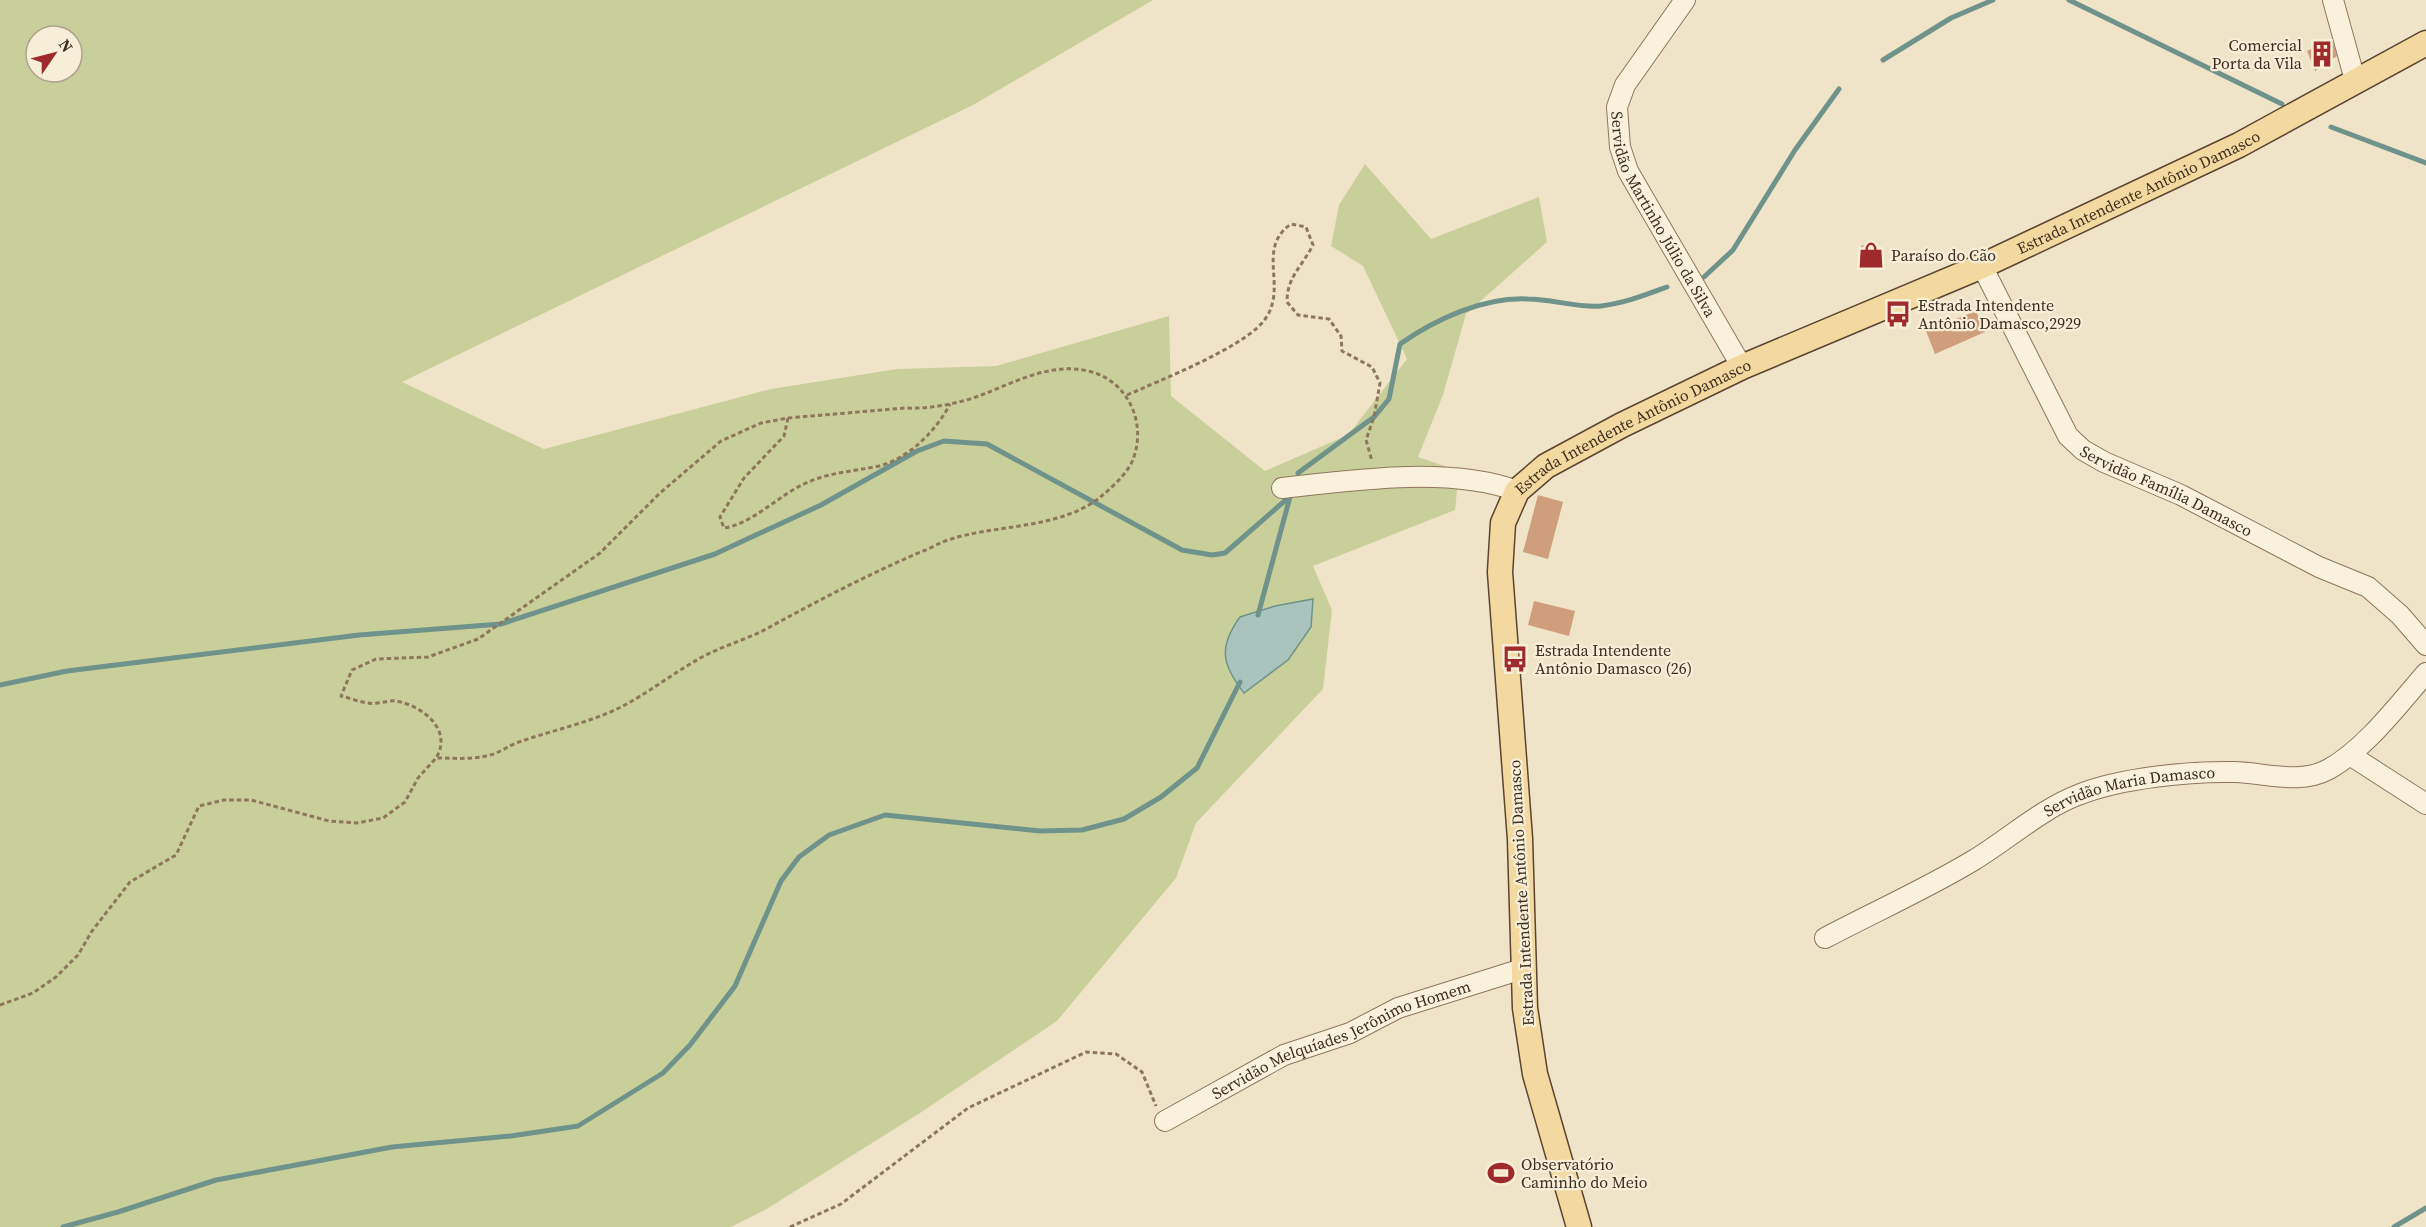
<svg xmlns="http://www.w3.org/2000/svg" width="2426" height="1227" viewBox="0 0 2426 1227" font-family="'Source Serif 4',serif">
	<rect width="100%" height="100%" fill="#f0e4c8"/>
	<path fill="#c9cf9b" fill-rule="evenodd" d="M0,0H1153L973,105L402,382L544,449L771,389L897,369L996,366L1169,316L1171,396L1265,471L1348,435L1407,359L1363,266L1331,246L1339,205L1365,164L1431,239L1539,197L1547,242L1466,314L1443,395L1418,457L1459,471L1455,510L1313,566L1332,610L1323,689L1196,823L1176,878L1057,1021L920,1113L765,1210L731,1227H0ZM36,36H72V72H36Z"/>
	<path fill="#a9c4bc" stroke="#6f938a" stroke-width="1.5" d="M1313,599L1311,627L1288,660L1244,693C1222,665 1218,647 1240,617L1275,606Z"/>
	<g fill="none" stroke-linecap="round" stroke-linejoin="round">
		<g stroke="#6f938a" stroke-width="5">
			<polyline points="2069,0 2282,104"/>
			<polyline points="1883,60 1951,18 1993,0"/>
			<polyline points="2331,127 2426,163"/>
			<polyline points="1704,277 1733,250 1795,150 1839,89"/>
			<path d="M1298,473L1374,417L1389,399L1400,344C1436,319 1483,297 1528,299C1552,299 1577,308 1601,306C1625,303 1645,295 1667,287"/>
			<polyline points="1258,615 1290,497"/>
			<polyline points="0,685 67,671 359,635 501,624 715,554 821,505 917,451 944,441 987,444 1182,550 1212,555 1225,553 1288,498"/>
			<polyline points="63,1227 118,1212 216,1180 392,1147 511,1136 578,1126 663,1073 690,1045 735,986 781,881 799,857 829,835 885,815 1040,831 1082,830 1124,819 1161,797 1197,768 1240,682"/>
			<polyline points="2394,1227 2426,1208"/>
		</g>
	</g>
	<g fill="#cf9f7d">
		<polygon points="2332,39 2337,56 2315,71 2307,51"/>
		<polygon points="1874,241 1882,263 1869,270 1861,246"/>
		<polygon points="1976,311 1985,332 1935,354 1926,331"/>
		<polygon points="1538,495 1563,502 1548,559 1523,552"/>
		<polygon points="1534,601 1575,611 1569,636 1528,625"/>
	</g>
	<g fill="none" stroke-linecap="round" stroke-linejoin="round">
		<g stroke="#8d765c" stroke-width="22">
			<g id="minor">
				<path id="s1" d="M1685,0L1625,85L1617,107L1620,147L1628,171L1643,197L1742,367"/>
				<polyline points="2333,0 2355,80"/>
				<path id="s2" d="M1982,266L2068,436L2083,450L2104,462L2181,495L2319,567L2368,587L2400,615L2426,645"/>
				<path d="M1282,488C1352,480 1450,466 1517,491"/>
				<polyline points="2350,755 2426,804"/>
				<path id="s3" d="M1825,938C1874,912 1926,889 1974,860C2007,840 2043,808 2078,795C2120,778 2190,771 2235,772C2266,773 2300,785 2329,769C2365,749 2399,704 2426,673"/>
				<path id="s4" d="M1165,1121L1284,1055L1350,1033L1398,1008L1522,969"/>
			</g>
		</g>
		<g stroke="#5b4430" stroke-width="27">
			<g id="major">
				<path id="s5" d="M1579,1227L1535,1074L1525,1008L1520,839L1500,572L1503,523L1517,491L1546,466L1622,425L1742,367L1982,266L2239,145L2426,43"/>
			</g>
		</g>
		<g stroke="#8d765c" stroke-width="3" stroke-dasharray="4.5 3" stroke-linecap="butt">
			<path d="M1127,395C1161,380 1239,349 1262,323C1291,290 1254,250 1291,224L1306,227L1313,245C1301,268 1287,277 1287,302L1298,315L1329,319L1341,336L1342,351L1372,367L1380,383L1374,417L1366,440L1372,461"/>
			<path d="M788,418L784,436L744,478L720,517L724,528C752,524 778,496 804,484C829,472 851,472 879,466C908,459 937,430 950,404"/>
			<path d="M0,1005L33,993L56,977L78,955L92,931L130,882L176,855L199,806L224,800H251L329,821L357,823L383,818L405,802L418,778L436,758C454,758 473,760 490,755C500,753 509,745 519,742C553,730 589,723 621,707C650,692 676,671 704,656C725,645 748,639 768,628C819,600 869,574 923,551C931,548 939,543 948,540C996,524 1055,530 1098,499C1110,489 1123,478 1131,464C1149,426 1129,380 1088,371C1050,362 1013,383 979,396C956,404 930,409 905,408L788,418L761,423L721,441L660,493L600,553L478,639L428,657L376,659L352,670L341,696C350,698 359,702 368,703C377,705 387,700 396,701C424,706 453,731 436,758"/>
			<polyline points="790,1227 841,1204 968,1108 1086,1052 1116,1054 1142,1072 1156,1106"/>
		</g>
		<use href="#minor" stroke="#faf1dc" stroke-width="20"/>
		<use href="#major" stroke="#f3d9a0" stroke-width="24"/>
	</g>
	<defs>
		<g id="building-bare" transform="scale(2.07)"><path d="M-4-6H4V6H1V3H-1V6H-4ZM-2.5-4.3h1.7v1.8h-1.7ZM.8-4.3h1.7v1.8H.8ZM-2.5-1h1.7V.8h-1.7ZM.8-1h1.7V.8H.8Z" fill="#9e2a2b" stroke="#f7eed8" stroke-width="2.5" paint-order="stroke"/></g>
		<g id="shop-bare" transform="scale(2.07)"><path d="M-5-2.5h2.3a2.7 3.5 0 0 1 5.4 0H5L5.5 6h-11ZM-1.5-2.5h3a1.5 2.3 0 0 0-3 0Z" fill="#9e2a2b" stroke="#f7eed8" stroke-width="2.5" paint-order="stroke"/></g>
		<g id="bus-bare" transform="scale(2.07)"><path d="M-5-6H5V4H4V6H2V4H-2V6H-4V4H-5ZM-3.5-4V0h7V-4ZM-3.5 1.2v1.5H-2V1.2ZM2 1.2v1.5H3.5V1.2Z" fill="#9e2a2b" stroke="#f7eed8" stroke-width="2.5" paint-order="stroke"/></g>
		<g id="stadium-bare" transform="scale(2.07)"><path d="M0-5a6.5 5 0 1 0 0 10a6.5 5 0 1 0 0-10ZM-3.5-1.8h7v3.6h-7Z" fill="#9e2a2b" stroke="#f7eed8" stroke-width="2.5" paint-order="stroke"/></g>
	</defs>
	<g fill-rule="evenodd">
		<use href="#building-bare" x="2322" y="54"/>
		<use href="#shop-bare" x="1871" y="255"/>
		<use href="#bus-bare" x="1898" y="314"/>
		<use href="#bus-bare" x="1515" y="659"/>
		<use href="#stadium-bare" x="1501" y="1173"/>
	</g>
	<g text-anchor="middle" stroke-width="4.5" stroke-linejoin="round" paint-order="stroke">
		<g font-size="16" fill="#3d2e20" stroke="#f7eed8" text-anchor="start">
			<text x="2302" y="51" text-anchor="end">Comercial<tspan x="2302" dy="18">Porta da Vila</tspan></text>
			<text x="1891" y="261">Paraíso do Cão</text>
			<text x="1918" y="311">Estrada Intendente<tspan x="1918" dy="18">Antônio Damasco,2929</tspan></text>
			<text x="1535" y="656">Estrada Intendente<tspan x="1535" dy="18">Antônio Damasco (26)</tspan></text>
			<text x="1521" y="1170">Observatório<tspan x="1521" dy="18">Caminho do Meio</tspan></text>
		</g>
		<g font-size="16" fill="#3d2e20" stroke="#f7eed8">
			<text dy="6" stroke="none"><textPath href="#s5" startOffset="1438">Estrada Intendente Antônio Damasco</textPath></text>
			<text dy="6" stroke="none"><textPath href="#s1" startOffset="246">Servidão Martinho Júlio da Silva</textPath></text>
			<text dy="6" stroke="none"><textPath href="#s5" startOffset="880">Estrada Intendente Antônio Damasco</textPath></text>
			<text dy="6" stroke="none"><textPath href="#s2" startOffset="304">Servidão Família Damasco</textPath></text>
			<text dy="6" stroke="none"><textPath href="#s3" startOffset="342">Servidão Maria Damasco</textPath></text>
			<text transform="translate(1521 893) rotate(-93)" y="6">Estrada Intendente Antônio Damasco</text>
			<text dy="6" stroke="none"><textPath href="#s4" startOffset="195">Servidão Melquíades Jerônimo Homem</textPath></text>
		</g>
	</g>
	<g transform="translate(54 54) rotate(55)"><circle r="28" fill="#f7eed8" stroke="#ada18e" stroke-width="1.5"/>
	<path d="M0-4.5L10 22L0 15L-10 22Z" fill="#9e2a2b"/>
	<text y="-9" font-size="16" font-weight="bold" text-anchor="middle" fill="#3d2e20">N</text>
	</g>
</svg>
